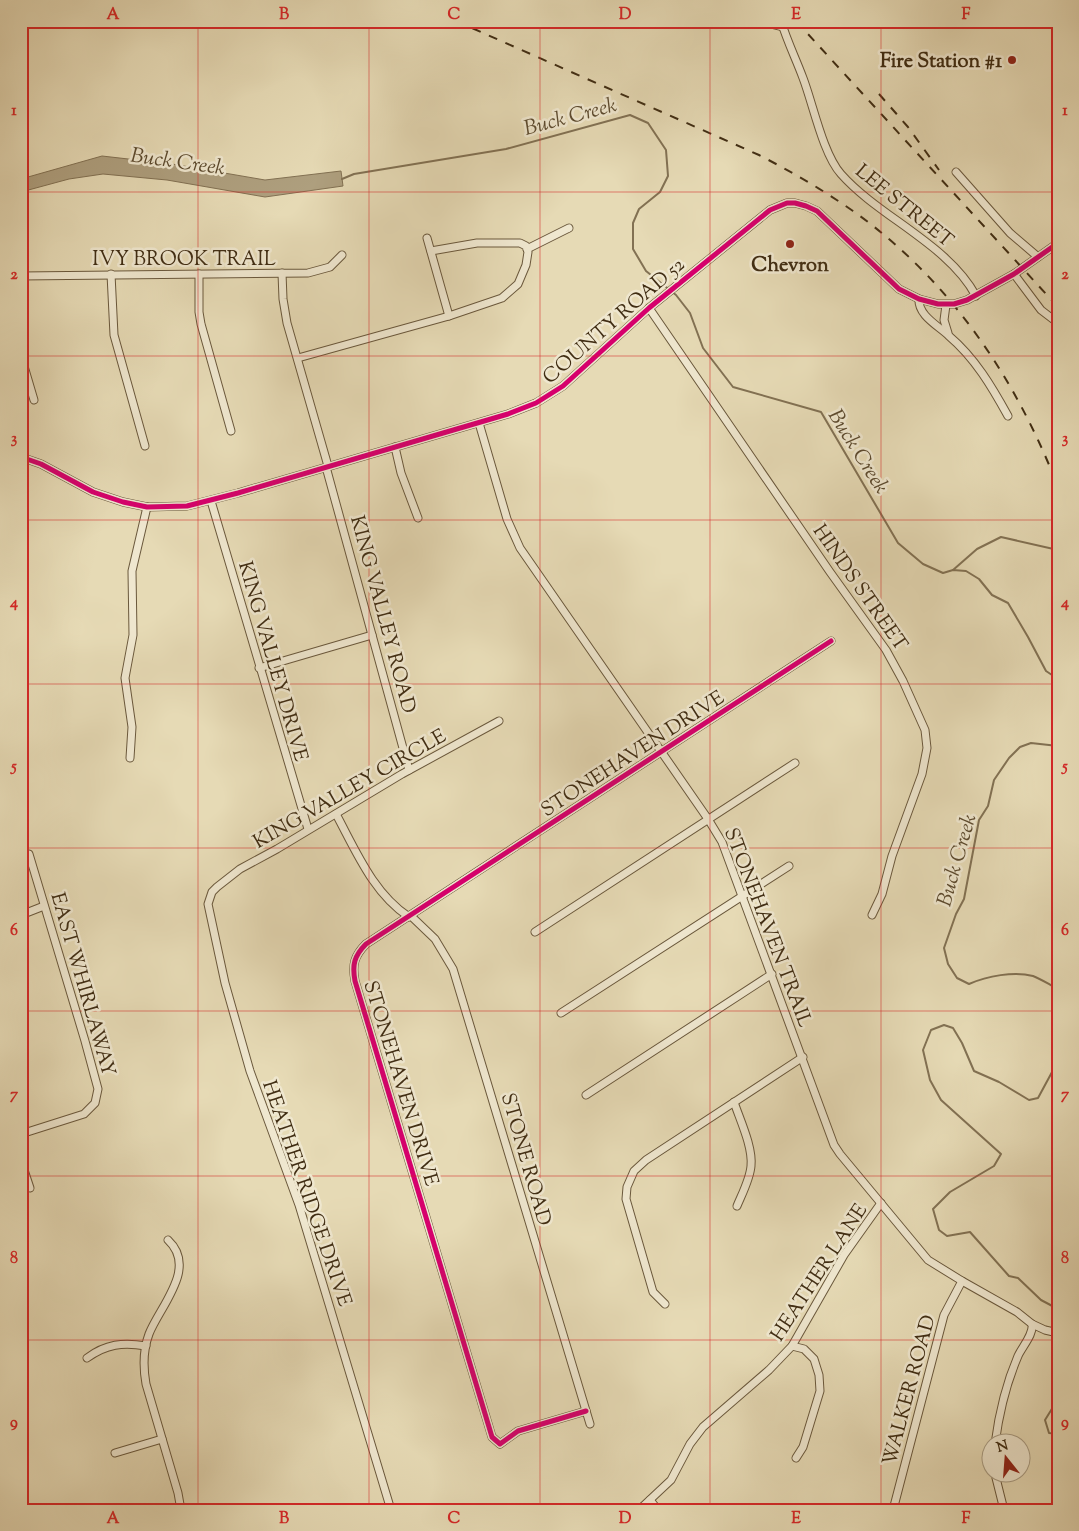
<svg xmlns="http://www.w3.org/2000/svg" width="1079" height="1531" viewBox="0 0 1079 1531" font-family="'Sorts Mill Goudy',serif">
	<rect width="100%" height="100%" fill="#e6dab5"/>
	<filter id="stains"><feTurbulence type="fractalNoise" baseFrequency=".004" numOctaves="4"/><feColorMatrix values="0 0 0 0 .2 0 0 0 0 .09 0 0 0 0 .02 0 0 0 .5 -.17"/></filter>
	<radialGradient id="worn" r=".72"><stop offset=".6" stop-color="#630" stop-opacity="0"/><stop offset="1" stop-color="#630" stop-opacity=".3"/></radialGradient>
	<polygon fill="#ae9f7e" stroke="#827153" points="102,156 172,164 265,180 341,171 343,186 265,197 167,180 103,174 69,179 21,192 21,179"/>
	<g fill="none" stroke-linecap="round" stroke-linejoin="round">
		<g stroke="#827153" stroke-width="2">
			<polyline points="342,179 354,174 506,149 630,115 648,123 666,150 668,176 660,192 639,209 633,223 633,249 646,271 676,295 690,313 703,348 733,387 821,412 898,543 923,564 943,573 953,570 966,571 979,579 992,595 1008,603 1028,637 1046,671 1058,679"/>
			<polyline points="953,570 977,549 1001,537 1058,550"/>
			<path d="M1058,746L1031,743L1020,747L1009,758L994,780L988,806L979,820L964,899L956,914L944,948L948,964L957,978L969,984C987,976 1014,971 1033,976C1041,979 1050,985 1058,989"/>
			<polyline points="1058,1061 1038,1098 1029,1100 999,1082 974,1071 962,1043 953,1028 944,1025 931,1030 923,1050 930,1080 941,1100 1001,1154 994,1166 950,1192 933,1209 939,1230 947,1236 970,1232 1009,1276 1018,1278 1041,1300 1058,1309"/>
			<polyline points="1058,1399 1045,1420 1049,1433 1058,1434"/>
		</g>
		<g stroke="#6a583c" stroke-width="9">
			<g id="minor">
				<polyline points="519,21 534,23 571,21"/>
				<polyline points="759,21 783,27"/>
				<path d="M781,21C787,41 796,59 803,78C813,104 823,154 841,174C879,217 948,244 976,296"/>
				<polyline points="956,172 1010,233 1038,257"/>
				<polyline points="427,238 449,316"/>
				<polyline points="527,249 569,228"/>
				<polyline points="282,273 283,299 287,323 328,466"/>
				<polyline points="111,274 114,335 145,446"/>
				<polyline points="199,274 199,312 201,324 231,431"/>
				<polyline points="1014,274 1041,310 1058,323"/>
				<polyline points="21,276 308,273 330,267 342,255"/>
				<path d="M919,299C918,316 939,326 949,336C975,358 992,387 1008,416"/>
				<polyline points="946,305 944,320 948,333"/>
				<polyline points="649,308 830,572 886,650 903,681 925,730 927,748 922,774 892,856 882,894 872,915"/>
				<polyline points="21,356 34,400"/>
				<polyline points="298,358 449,316 502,298 518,284 526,265 528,252 526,246 520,243 477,243 431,251"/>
				<polyline points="479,423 507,519 520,548 708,819 722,842 834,1145 840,1154 928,1260 962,1281 1017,1312 1032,1324 1045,1330 1058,1333"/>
				<polyline points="395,447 401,473 418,518"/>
				<polyline points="21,457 41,464 93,492 123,502 147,507 187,506 238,493 508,414 536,403 563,386 649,308 770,210 787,203 795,203 806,206 817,211 899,289 919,299 938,304 954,304 967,300 1014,274 1058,243"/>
				<polyline points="326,467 409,770"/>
				<polyline points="211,501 308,829"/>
				<polyline points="259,668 372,635"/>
				<polyline points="130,758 132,727 125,678 133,635 132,571 147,507"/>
				<path d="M336,814C356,851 373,893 409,917"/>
				<polyline points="21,915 44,906"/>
				<polyline points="411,916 435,939 453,969 590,1424"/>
				<polyline points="535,932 795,763"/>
				<polyline points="561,1013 789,866"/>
				<polyline points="586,1095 772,974"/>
				<path d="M734,1102C740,1120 753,1147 751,1166C750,1179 742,1194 737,1206"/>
				<polyline points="21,1134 84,1114 95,1103 98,1089 85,1041 29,854"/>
				<polyline points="21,1161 30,1188"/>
				<path d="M168,1240C198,1268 160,1306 149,1334C143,1350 143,1367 146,1384L178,1493L181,1510"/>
				<polyline points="665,1304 653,1292 626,1199 627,1187 634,1171 646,1160 803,1057"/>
				<polyline points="792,1346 804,1349 814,1359 819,1375 820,1391 803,1447 796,1458"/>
				<path d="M87,1358C106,1344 123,1342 146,1346"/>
				<path d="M586,1411L518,1431L500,1444L492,1437L355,981C352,965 354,956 366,944L831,641"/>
				<path d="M995,1444C999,1413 1006,1384 1018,1356C1022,1347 1034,1334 1032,1324"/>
				<polyline points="115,1453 162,1439"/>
				<polyline points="995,1474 1004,1510"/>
				<polyline points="650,1500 658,1510"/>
				<polyline points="391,1510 299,1205 250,1071 225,983 208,904 212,892 217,887 240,869 277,849 402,774 499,721"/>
				<polyline points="639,1510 671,1480 690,1444 703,1427 769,1370 792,1346 844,1255 881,1203"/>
				<polyline points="893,1510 944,1315 962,1281"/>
			</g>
		</g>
		<use href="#minor" stroke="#efe7cf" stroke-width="7"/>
		<g stroke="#402d13" stroke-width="2" stroke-dasharray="9 9" stroke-linecap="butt">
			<path d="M456,21L759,155C792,172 823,190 853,211C949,279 1016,378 1058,487"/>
			<polyline points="796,21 1058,307"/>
			<polyline points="879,94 908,127 939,170"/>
		</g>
		<g stroke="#efe7cf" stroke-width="8">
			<g id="cycleway">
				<polyline points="21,457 41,464 93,492 123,502 147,507 187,506 238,493 508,414 536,403 563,386 649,308 770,210 787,203 795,203 806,206 817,211 899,289 919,299 938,304 954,304 967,300 1014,274 1058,243"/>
				<path d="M586,1411L518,1431L500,1444L492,1437L355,981C352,965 354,956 366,944L831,641"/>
			</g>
		</g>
		<use href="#cycleway" stroke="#d6006c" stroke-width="5"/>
	</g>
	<path fill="none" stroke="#d62828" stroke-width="1" stroke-opacity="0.55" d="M198,21V1510M369,21V1510M540,21V1510M710,21V1510M881,21V1510M21,192H1058M21,356H1058M21,520H1058M21,684H1058M21,848H1058M21,1011H1058M21,1176H1058M21,1340H1058"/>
	<g fill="#8f2418" stroke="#efe7cf" stroke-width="2">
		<circle cx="1012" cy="60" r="5"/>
		<circle cx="790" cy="244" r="5"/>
	</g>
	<g text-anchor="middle" stroke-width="5" stroke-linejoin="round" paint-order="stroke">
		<g font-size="20" font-weight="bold" fill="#402d13" stroke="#efe7cf" text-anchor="end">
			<text x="1002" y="67">Fire Station #1</text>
			<text x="790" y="271" text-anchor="middle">Chevron</text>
		</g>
		<g font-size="20" fill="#402d13" stroke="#efe7cf">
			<text transform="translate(905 205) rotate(39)" y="7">LEE STREET</text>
			<text x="184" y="265">IVY BROOK TRAIL</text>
			<text transform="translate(613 320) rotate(-41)" y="7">COUNTY ROAD 52</text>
			<text transform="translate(861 587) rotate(55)" y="7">HINDS STREET</text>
			<text transform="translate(384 614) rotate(75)" y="7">KING VALLEY ROAD</text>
			<text transform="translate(274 661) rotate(74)" y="7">KING VALLEY DRIVE</text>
			<text transform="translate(632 753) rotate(-33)" y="7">STONEHAVEN DRIVE</text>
			<text transform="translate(349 788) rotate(-30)" y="7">KING VALLEY CIRCLE</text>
			<text transform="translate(769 927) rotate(69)" y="7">STONEHAVEN TRAIL</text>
			<text transform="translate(84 984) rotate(74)" y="7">EAST WHIRLAWAY</text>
			<text transform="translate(402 1083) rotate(73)" y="7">STONEHAVEN DRIVE</text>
			<text transform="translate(527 1159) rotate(74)" y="7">STONE ROAD</text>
			<text transform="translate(308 1193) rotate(71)" y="7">HEATHER RIDGE DRIVE</text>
			<text transform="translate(818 1272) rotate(-57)" y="7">HEATHER LANE</text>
			<text transform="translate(908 1390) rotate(-75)" y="7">WALKER ROAD</text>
		</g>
		<g font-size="21" font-style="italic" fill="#5c4a2e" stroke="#efe7cf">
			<text transform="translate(570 116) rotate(-15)" y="7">Buck Creek</text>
			<text transform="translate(178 161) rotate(8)" y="7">Buck Creek</text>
			<text transform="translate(859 451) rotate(58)" y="7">Buck Creek</text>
			<text transform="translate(956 860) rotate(-74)" y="7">Buck Creek</text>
		</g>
	</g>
	<rect width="1079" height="1531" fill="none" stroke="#e6dab5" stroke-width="55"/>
	<g transform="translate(1006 1458) rotate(343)"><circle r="24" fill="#efe7cf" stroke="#a99d84"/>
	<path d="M0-4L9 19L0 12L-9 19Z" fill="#8f2418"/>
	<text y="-8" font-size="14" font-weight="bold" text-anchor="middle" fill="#402d13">N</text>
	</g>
	<rect x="28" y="28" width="1024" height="1476" fill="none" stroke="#d62828" stroke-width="2"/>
	<g font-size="16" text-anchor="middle" font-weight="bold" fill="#d62828">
		<text x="113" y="19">A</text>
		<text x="284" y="19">B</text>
		<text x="454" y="19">C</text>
		<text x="625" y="19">D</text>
		<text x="796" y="19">E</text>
		<text x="966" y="19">F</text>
		<text x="14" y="115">1</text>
		<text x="1065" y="115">1</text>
		<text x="14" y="279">2</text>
		<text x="1065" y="279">2</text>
		<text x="14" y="443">3</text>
		<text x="1065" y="443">3</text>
		<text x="14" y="607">4</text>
		<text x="1065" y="607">4</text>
		<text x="14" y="771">5</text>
		<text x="1065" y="771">5</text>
		<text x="14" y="935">6</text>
		<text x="1065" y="935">6</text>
		<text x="14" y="1099">7</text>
		<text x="1065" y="1099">7</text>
		<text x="14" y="1263">8</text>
		<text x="1065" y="1263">8</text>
		<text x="14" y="1427">9</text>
		<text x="1065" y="1427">9</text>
		<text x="113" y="1523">A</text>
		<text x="284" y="1523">B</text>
		<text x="454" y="1523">C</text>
		<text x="625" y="1523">D</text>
		<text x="796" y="1523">E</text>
		<text x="966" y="1523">F</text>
	</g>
	<rect width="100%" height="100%" filter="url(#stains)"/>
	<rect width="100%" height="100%" fill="url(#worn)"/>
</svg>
